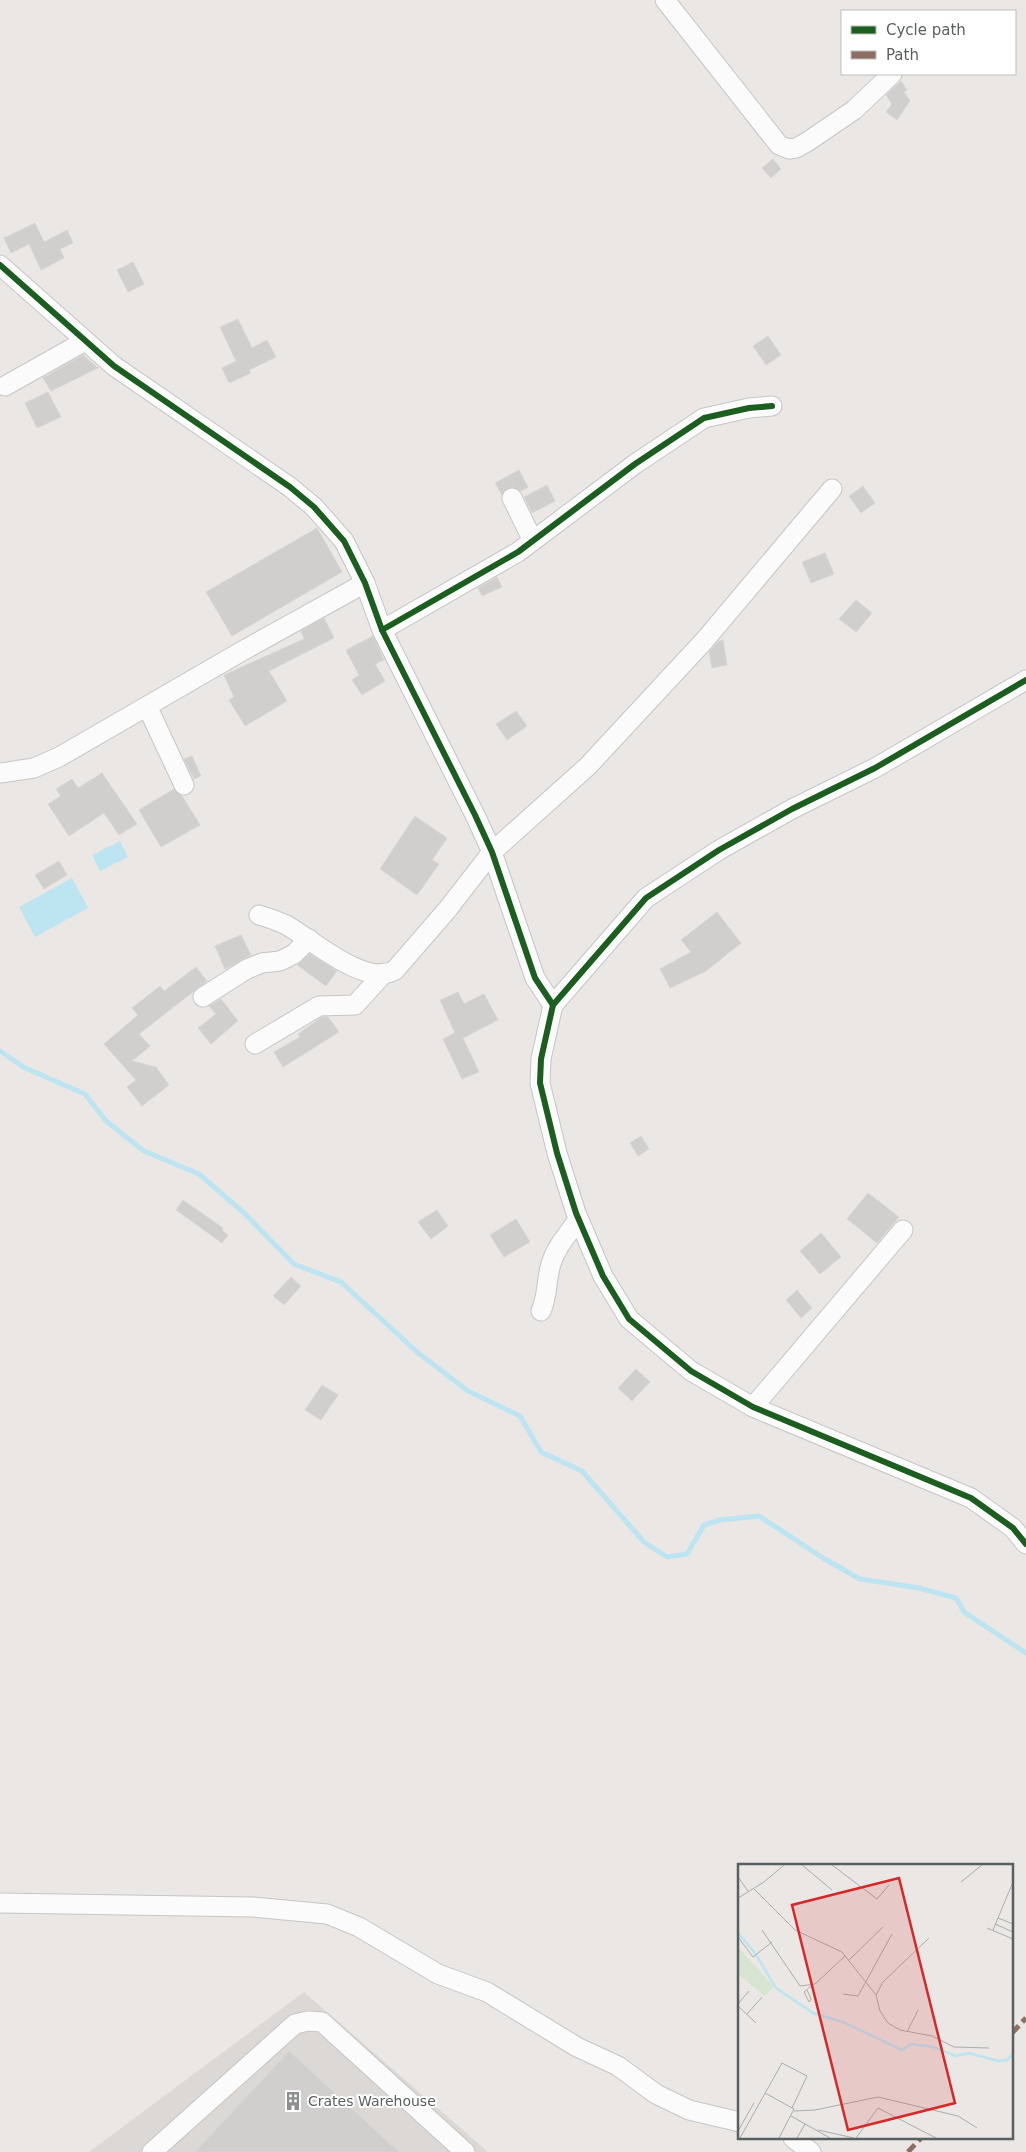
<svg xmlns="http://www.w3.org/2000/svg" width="1026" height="2152" viewBox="0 0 1026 2152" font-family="'DejaVu Sans',sans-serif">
	<rect width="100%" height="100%" fill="#eae7e4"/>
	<polygon fill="#dbd8d5" points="304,1992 488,2152 89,2152"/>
	<g fill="#bce5f1">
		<polygon points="120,841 128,857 100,871 92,855"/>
		<polygon points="72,878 88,908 35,937 19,907"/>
	</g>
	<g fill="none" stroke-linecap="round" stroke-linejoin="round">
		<polyline stroke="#bce5f1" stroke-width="5" points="0,1051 25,1068 85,1094 106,1121 144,1151 199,1174 243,1212 294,1264 341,1282 417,1352 468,1391 520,1416 541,1452 582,1471 644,1542 667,1557 687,1554 704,1525 720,1520 759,1516 823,1558 860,1579 919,1588 956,1598 964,1612 1026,1653"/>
	</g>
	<g fill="#d1cfcd" stroke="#d9d6d4">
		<polygon points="901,81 907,90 904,92 910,101 897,120 886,112 892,104 886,95"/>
		<polygon points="773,159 781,169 771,178 762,168"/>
		<polygon points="35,223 44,242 67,230 73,243 60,249 64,258 41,270 29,244 11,253 4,238"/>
		<polygon points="133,262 144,284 128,292 117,270"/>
		<polygon points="238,319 252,348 267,340 276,357 249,370 251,373 229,383 222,368 236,361 220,327"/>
		<polygon points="768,336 781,355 766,365 753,346"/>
		<polygon points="83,355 98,368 51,391 43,378"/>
		<polygon points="48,392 61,417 37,428 25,403"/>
		<polygon points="519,470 528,487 521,491 513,487 508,488 502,495 495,483"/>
		<polygon points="547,485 555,501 532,513 524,497"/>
		<polygon points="863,486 875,503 861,513 849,496"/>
		<polygon points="317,528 342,572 232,636 206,592"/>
		<polygon points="825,553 834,574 811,583 802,562"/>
		<polygon points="497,577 502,587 482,596 478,588"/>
		<polygon points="856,600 872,613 856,632 839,619"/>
		<polygon points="324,618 334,638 269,671 287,701 245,726 229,700 234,697 224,675 304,639 301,631"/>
		<polygon points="373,636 384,660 375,664 385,681 362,695 352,680 359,675 346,650"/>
		<polygon points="723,640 727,665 712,668 709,652 719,641"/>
		<polygon points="516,711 527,726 507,740 496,724"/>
		<polygon points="192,756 201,776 194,779 184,759"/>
		<polygon points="102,773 137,824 119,835 104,813 69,836 48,804 61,796 56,789 72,779 78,788"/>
		<polygon points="174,789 182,796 200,825 161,847 139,810"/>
		<polygon points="415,816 447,838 432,860 439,864 417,895 380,869"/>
		<polygon points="59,861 67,875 44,889 35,875"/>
		<polygon points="717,912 741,943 706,971 670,988 660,969 691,952 681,940"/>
		<polygon points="241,935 251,955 225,969 215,946"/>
		<polygon points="310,954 337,971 326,986 297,965"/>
		<polygon points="196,967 207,981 139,1034 150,1046 132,1061 156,1067 169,1085 142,1106 127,1087 136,1080 104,1044 138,1015 132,1008 160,986 164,991"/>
		<polygon points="458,992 464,1004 484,994 498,1020 463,1038 479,1072 462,1079 443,1039 455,1033 440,1000"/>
		<polygon points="221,999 238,1021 211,1044 198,1028 216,1014 209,1006"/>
		<polygon points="322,1017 328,1017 339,1032 283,1067 274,1052 300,1037 298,1034"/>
		<polygon points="641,1136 649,1149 638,1156 630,1143"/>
		<polygon points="868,1193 899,1217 877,1243 847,1219"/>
		<polygon points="183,1200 223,1228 222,1230 228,1235 222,1243 176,1210"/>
		<polygon points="437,1210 448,1226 431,1239 418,1222"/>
		<polygon points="516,1219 530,1242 504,1257 490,1235"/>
		<polygon points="821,1233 841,1257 820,1274 800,1251"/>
		<polygon points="291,1277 301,1286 284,1305 273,1296"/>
		<polygon points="797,1290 812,1308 801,1318 786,1300"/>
		<polygon points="636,1369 650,1382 632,1401 618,1388"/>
		<polygon points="322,1385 338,1395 321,1420 305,1410"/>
		<polygon points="289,2051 399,2152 195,2152"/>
	</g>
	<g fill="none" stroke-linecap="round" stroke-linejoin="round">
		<g stroke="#c6c6c6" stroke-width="21">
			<g id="minor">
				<polyline points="665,0 779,145 789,149 796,148 807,142 854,110 892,74"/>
				<polyline points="0,265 114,366 290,487 314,507 344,541 365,583 382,630 475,815 492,852 535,978 553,1005"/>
				<polyline points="5,386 85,341"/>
				<polyline points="512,498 533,541"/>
				<polyline points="382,630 518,552 635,464 704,418 749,408 772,406"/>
				<polyline points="1026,680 875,768 792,809 719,850 646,898 553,1005 541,1059 540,1083 557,1153 576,1213 603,1276 629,1319 691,1371 753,1407 971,1498 1013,1528 1026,1544"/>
				<polyline points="147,706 184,785"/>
				<polyline points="0,773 34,768 59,757 244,650 365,583"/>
				<path d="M259,915C269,918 279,921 288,926C312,940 367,988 395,970L447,910L492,852L588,766L704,641L832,489"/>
				<polyline points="203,997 247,969 262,963 280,961 294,954 309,939"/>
				<polyline points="255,1044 319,1006 355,1005 384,973"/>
				<path d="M541,1311C548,1296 546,1280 551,1264C556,1247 568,1234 578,1220"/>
				<polyline points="753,1407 903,1230"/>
				<polyline points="0,1903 253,1907 327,1914 359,1927 438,1974 487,1992 577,2047 618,2066 656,2094 689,2110 740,2122"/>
				<polyline points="793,2138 811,2152"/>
				<polyline points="152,2152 295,2024 308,2021 322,2022 465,2152"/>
			</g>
		</g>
		<use href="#minor" stroke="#fcfbfb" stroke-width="19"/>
		<g stroke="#8d6e63" stroke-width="5" stroke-dasharray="10 5" stroke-linecap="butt">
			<polyline points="1012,2033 1026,2018"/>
			<polyline points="908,2152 921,2138"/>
		</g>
		<g stroke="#fff" stroke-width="9">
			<g id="cycleway">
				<polyline points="0,265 114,366 290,487 314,507 344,541 365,583 382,630 475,815 492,852 535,978 553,1005"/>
				<polyline points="382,630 518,552 635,464 704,418 749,408 772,406"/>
				<polyline points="1026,680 875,768 792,809 719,850 646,898 553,1005 541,1059 540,1083 557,1153 576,1213 603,1276 629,1319 691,1371 753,1407 971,1498 1013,1528 1026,1544"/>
			</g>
		</g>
		<use href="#cycleway" stroke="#1b5e20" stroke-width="6"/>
	</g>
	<defs>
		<g id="building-bare" transform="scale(1.5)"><path d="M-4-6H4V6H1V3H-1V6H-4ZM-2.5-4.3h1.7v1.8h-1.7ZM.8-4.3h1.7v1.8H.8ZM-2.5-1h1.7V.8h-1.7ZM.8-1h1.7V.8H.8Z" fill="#8c8f8f" stroke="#fff" stroke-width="2.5" paint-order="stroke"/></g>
	</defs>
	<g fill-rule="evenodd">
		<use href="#building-bare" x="293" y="2101"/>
	</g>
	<g text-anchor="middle" stroke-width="4" stroke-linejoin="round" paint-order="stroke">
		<g font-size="14" fill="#5a5f61" stroke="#fff" text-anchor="start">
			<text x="308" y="2106">Crates Warehouse</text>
		</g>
	</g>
	<g transform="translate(738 1864)">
		<rect width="275" height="275" fill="#eae7e4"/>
		<path d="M0,83L36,123L27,132L0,110Z" fill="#d7e4d1"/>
		<path fill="none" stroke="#bce5f1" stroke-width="2.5" d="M0,69L17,89L38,124L75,149L105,158L164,186L173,180L195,183L218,192L231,189L260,197L269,196L275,190"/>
		<path fill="none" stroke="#acadac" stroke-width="1" d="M64,1L94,26M94,1L139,35L151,21M0,13L10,27M223,18L244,1M15,24L57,66L104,88L138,131M0,34L26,18L46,1M260,54L275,60M257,60L275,68M249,64L275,75M24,66L62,122L77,120L107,92M255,66L275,18M0,73L15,93L34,78M191,74L145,118L138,131L142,147L150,159L162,166L194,172L216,183L251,184M110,97L145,63M69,126L73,135L71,138L66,128L73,122M105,130L120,132L154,70M0,140L11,127M0,142L18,159M9,150L24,133M169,168L180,146M27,229L56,245L41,274M56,247L77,246L140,233L220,252L239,264M53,252L92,274M80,266L116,274M0,267L16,239M2,274L44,199L69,212L54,244M59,274L67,260M118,274L140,244L198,274"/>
		<path fill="#d62828" fill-opacity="0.15" stroke="#d62828" stroke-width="2.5" d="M161,14L217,239L110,266L54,41Z"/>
		<rect width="275" height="275" fill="none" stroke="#5a5f61" stroke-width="2.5"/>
	</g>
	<rect x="841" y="10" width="175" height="65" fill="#ffffff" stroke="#bdbfc0"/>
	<rect x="851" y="26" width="25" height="8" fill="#1b5e20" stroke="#bdbfc0"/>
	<text x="886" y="35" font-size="15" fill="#5a5f61">Cycle path</text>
	<rect x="851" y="51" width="25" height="8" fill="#8d6e63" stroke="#bdbfc0"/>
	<text x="886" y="60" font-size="15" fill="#5a5f61">Path</text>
</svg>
